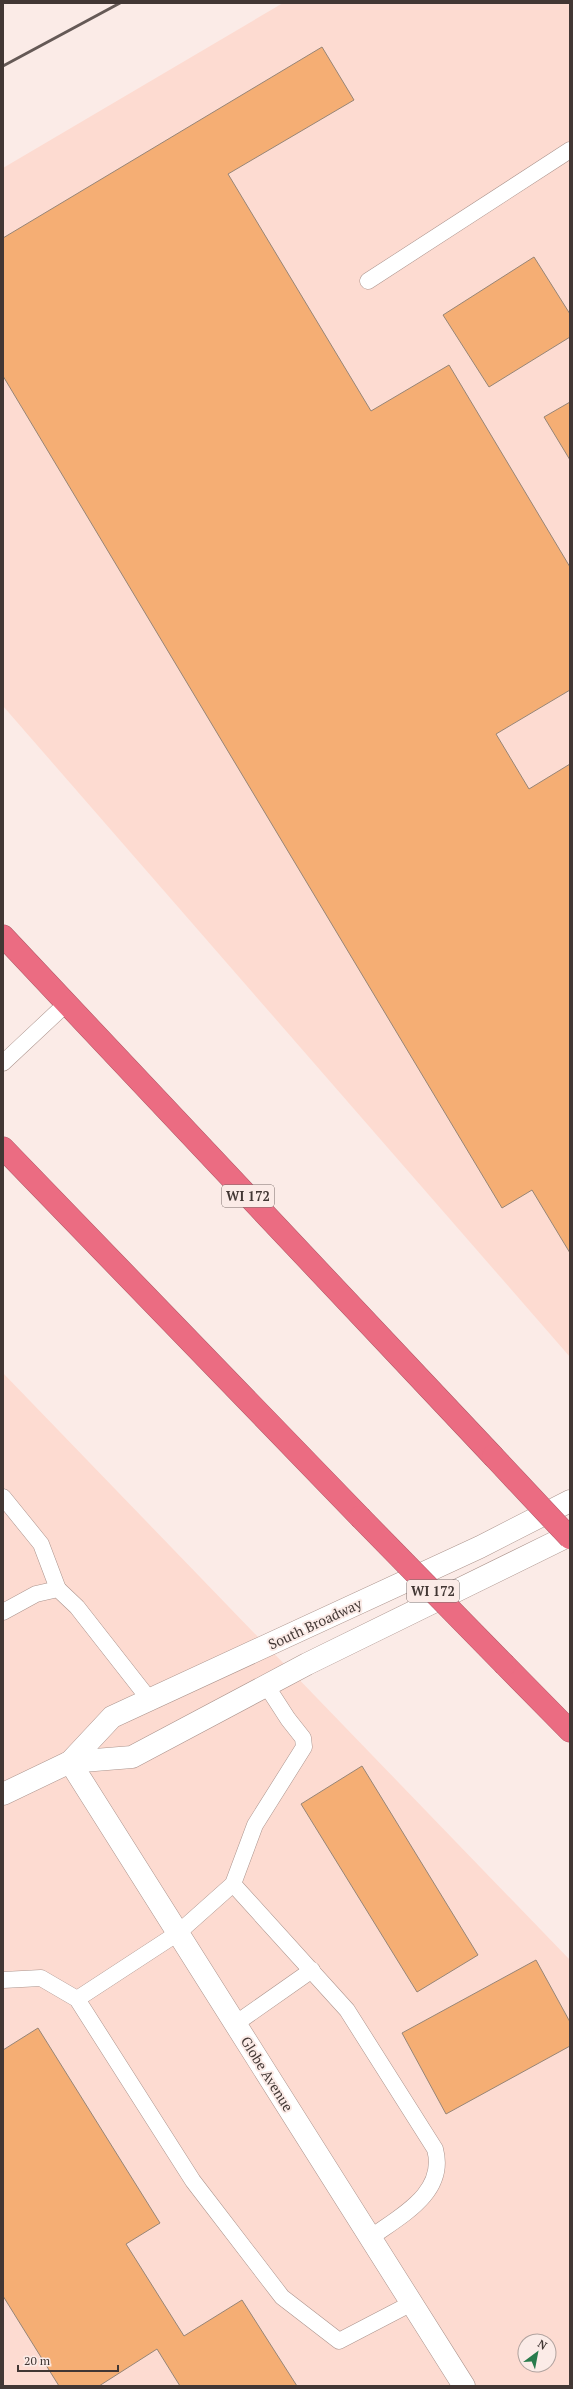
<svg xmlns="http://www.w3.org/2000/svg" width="573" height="2389" viewBox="0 0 573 2389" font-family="'PT Serif',serif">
	<rect width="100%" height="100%" fill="#fbebe7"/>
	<g fill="#fddbd1" fill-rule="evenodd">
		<polygon points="283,3 570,3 570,1357 3,706 3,168"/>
		<path d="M3,1373L570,1960V2386H3ZM525,2341H549V2365H525Z"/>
	</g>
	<g fill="#f5ae74" stroke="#978576">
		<polygon points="322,47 354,100 228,174 371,411 449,365 570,567 570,690 496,734 529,789 570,764 570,1253 532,1190 502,1208 3,376 3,238"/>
		<polygon points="534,257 570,314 570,337 489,387 443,315"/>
		<polygon points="570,402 570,460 544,417"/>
		<polygon points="362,1766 478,1955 417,1992 301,1804"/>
		<polygon points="536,1960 570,2022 570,2046 446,2114 402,2033"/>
		<polygon points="38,2028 160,2223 126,2244 184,2336 242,2300 297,2386 180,2386 157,2349 99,2386 59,2386 3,2296 3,2050"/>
	</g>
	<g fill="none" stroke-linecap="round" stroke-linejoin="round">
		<g stroke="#ac948d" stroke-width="17">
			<g id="service">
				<polyline points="368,281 570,150"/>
				<polyline points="3,1063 67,1003"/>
				<polyline points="3,1497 41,1544 58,1589"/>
				<polyline points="3,1612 36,1594 58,1589 77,1607 149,1699"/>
				<path d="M233,1884L347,2010L435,2149C447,2193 400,2216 370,2238"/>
				<polyline points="3,1980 41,1978 77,1999 193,2181 282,2297 339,2341 412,2303"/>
				<polyline points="77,1999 178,1933 233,1884 255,1825 304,1747 303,1738 288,1719 266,1685"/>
				<polyline points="235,2024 312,1970"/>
			</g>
		</g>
		<g stroke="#ac948d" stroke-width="23">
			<g id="minor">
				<polyline points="70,1762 464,2386"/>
				<polyline points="70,1762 112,1717 480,1547 570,1501"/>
				<polyline points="70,1762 132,1757 307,1664 570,1535"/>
			</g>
		</g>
		<g stroke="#ac948d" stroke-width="23">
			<polyline id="tertiary" points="3,1794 70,1762"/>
		</g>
		<g stroke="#b05967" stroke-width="23">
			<g id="motorway">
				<polyline points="3,936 493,1456"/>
				<polyline points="3,1148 360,1517"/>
				<polyline points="505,1665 570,1731"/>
			</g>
		</g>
		<use href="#service" stroke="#fff" stroke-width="16"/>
		<use href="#minor" stroke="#fff" stroke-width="22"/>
		<use href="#tertiary" stroke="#fff" stroke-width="22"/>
		<use href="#motorway" stroke="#eb6c82" stroke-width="22"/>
		<polyline stroke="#655956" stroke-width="3" points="3,66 120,3"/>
		<g stroke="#b05967" stroke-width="23" stroke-linecap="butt">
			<g id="motorway-bridge">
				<polyline points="493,1456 570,1538"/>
				<polyline points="360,1517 505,1665"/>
			</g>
		</g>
		<use href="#motorway-bridge" stroke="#eb6c82" stroke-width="22"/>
	</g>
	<g text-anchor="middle" stroke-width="4" stroke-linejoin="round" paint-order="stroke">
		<g fill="#fbebe7" stroke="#7a6d6a" stroke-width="1">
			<rect x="222" y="1185" width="52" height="22" rx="3"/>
			<rect x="407" y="1580" width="52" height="22" rx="3"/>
		</g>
		<g font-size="13" font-weight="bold" fill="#423734">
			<text x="248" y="1201">WI 172</text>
			<text x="433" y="1596">WI 172</text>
		</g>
		<g font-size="14" fill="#423734" stroke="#fbebe7">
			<text transform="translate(315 1624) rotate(-25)" y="5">South Broadway</text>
			<text transform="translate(267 2074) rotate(58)" y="5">Globe Avenue</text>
		</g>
	</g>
	<rect width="573" height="2389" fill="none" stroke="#423734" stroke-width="8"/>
	<g transform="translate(537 2353) rotate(32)"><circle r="19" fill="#fbebe7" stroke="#b1a39f"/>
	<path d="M0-3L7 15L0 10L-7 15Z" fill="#287b4c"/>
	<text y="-6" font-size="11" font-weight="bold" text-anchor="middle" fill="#423734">N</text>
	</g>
	<path d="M18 2365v6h100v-6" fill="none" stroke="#423734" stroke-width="2"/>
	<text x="24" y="2365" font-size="12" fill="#423734" stroke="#fbebe7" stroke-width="3" paint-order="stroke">20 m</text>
</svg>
